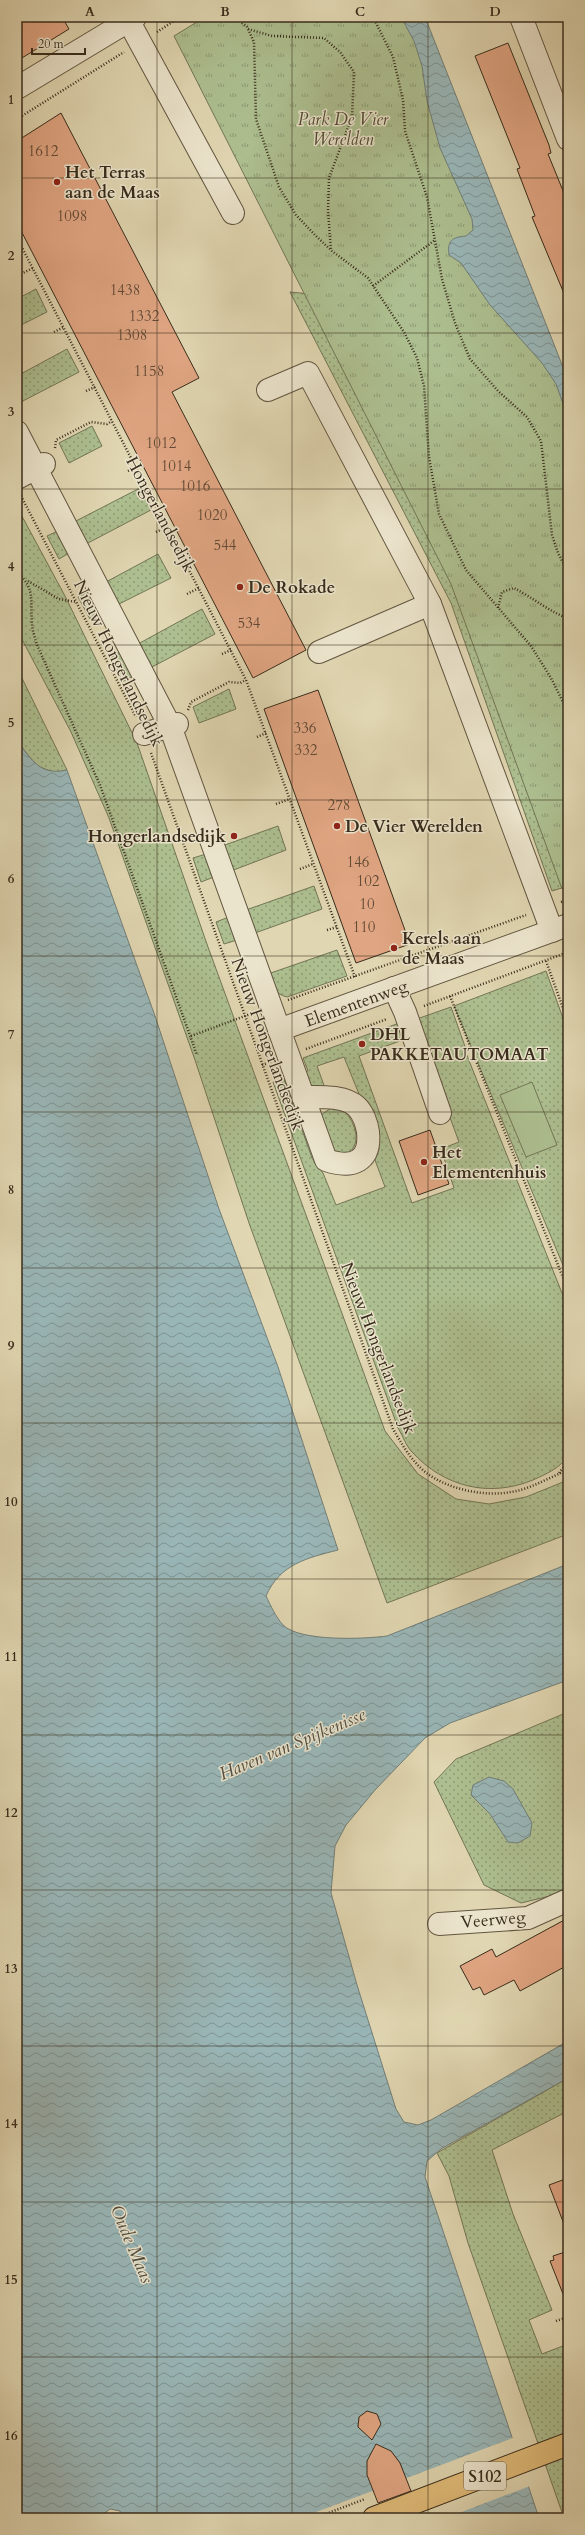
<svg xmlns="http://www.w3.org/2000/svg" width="585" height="2535" viewBox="0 0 585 2535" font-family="Cardo,serif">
	<defs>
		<pattern id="grass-dots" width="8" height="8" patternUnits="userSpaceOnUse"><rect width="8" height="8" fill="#adbf90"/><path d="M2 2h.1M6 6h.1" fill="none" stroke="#8e9b75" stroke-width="1.8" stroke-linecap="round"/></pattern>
		<pattern id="park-tufts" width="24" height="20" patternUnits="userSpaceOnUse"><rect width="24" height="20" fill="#adbf90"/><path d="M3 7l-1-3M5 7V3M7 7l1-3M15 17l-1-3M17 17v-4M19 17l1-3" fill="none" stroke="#8e9b75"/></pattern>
		<pattern id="water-waves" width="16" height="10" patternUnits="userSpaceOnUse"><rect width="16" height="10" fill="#99b6b7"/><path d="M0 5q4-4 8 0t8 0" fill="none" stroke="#7e9494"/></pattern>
	</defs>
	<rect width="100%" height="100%" fill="#e0d6b1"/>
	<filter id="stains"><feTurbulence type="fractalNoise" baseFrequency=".005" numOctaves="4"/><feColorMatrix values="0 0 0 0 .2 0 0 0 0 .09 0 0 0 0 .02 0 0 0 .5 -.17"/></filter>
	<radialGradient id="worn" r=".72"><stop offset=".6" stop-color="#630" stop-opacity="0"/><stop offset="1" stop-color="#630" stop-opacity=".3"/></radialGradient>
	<g fill="url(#grass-dots)" stroke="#727656">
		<polygon points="36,289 47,312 17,327 17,299"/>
		<polygon points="345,289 568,886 552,891 451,603 290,292 331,296"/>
		<polygon points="67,349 79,372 17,404 17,376"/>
		<polygon points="92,426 102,446 69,463 59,443"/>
		<polygon points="140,488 151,510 86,544 74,522"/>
		<polygon points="17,507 65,596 137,743 208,947 385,1431 418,1474 456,1499 489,1504 526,1497 568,1480 568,1534 387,1603 249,1223 195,1060 109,818 71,732 17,630"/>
		<polygon points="60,530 71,552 59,559 47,536"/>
		<polygon points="158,554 171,578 117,605 106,582"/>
		<polygon points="90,590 102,613 90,619 78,597"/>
		<polygon points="202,609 215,634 150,668 138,644"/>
		<polygon points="121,651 133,676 122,682 110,658"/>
		<polygon points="17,668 67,770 54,773 36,765 17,741"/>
		<polygon points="229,689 236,709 199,723 193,707"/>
		<polygon points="278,826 286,850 231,871 222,846"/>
		<polygon points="206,854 214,877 201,882 193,858"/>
		<polygon points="314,886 322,909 255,933 246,910"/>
		<polygon points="229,917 237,940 224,944 216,922"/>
		<path d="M337,950L347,976L287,997C274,994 272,985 268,974Z"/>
		<polygon points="546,971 568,1032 568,1277 454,1006"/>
		<path d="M451,1007L467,1052L466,1053L568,1308V1456C559,1469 546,1474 533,1480C489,1498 444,1487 412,1452C406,1446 403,1436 398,1428L273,1082L284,1079L312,1158L323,1173L336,1205L385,1187L375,1160L379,1149L378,1141L344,1057L317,1066L325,1088L312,1087L303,1073L308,1071L303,1058L402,1022L408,1038L359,1056L412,1203L454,1188L441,1149L459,1142L414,1020Z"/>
		<path d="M334,1106L342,1108C354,1120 364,1143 347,1154L332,1152L321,1115Z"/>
		<polygon points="568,1712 568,1888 550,1896 521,1903 484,1885 434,1782 456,1759"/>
		<polygon points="568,2078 568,2111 492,2150 513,2214 552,2310 529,2320 542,2354 568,2344 568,2518 564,2518 468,2243 449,2176 437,2153"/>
	</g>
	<polygon fill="url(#park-tufts)" stroke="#727656" points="205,17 415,17 568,393 568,887 562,889 451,584 174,36"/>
	<polygon fill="#adbf90" stroke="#727656" points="532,1082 557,1145 526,1157 500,1095"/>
	<g fill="url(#water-waves)" stroke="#727f79" fill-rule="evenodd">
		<path d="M401,17H425L568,380V418L556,384L542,363L490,305L461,263L449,255C447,241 452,237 466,236L473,230L472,219L440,148L427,101L422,66L414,41Z"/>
		<path d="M17,741C32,760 40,776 67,770L155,1016L219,1209L278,1367L338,1550C307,1558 280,1564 266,1596C271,1606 275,1616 283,1625C300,1642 365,1639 387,1636L568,1564V1680L450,1723L425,1738L375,1790L346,1825L335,1846L331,1893L357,1985L396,2109L404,2122L418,2125L431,2120L568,2041V2078L441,2149L427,2161L425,2177L539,2518H420L400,2463L391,2451L367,2461L384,2518H123L120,2511L110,2509L102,2515V2518H17ZM367,2411L376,2432L366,2434L358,2427L359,2417Z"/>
		<polygon points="489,1777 504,1781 513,1789 532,1823 530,1836 518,1843 508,1842 490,1814 471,1795 473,1785"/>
	</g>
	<g fill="#e0d6b1">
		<polygon points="515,2437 530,2486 446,2518 418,2518 404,2479"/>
		<polygon points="375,2490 386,2518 300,2518"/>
	</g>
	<g fill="#e0a582" stroke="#382c1c">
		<polygon points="17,17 62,17 69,29 17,61"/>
		<polygon points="508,43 549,145 551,153 548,154 568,203 568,303 532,217 535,216 517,169 520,168 475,56"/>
		<polygon points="61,113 199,378 172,392 306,650 253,678 17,223 17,141"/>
		<polygon points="318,690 410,944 356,963 264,709"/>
		<polygon points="430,1130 449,1184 418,1195 399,1141"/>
		<polygon points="568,1918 568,1965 520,1991 514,1980 484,1995 480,1987 473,1990 460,1966 492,1949 496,1957"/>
		<polygon points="568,2178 568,2231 567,2232 549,2185"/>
		<polygon points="568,2251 568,2304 567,2304 550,2261 554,2260 553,2256"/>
		<polygon points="367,2411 377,2414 381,2424 372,2440 358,2427 359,2417"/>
		<polygon points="376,2444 391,2451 400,2463 411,2491 378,2503 367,2475 367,2461"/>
	</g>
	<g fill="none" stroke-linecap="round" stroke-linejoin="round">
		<g stroke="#625641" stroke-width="24">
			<g id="minor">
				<polyline points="521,17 568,139"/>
				<polyline points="128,20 233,213"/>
				<polyline points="17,88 135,17"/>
				<polyline points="268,390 308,373 430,604 552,931"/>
				<path d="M17,432L170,726L326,1160C352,1169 371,1162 368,1132C367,1124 363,1113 357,1107C345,1095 318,1097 303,1097"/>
				<polyline points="17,478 44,464"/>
				<polyline points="319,652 430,604"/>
				<polyline points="144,734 177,724"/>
				<polyline points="394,988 405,1012 440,1113"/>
				<polyline points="279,1030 568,925"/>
				<polyline points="439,1924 528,1918 568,1900"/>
			</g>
		</g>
		<g stroke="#382c1c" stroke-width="24">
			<polyline id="major" points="374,2518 568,2444"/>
		</g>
		<g stroke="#382c1c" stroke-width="2.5" stroke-dasharray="1 2" stroke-linecap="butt">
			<polyline points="235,17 247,27 254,42 256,119 279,187 296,215 316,236 332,251 368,278 404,332 417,358 424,386 429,457 439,514 466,570 531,646 551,678 568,712"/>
			<polyline points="373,17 393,57 403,100 405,131 427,197 442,279 455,323 470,359 498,391 527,417 541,441 552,535 558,553 568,572"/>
			<polyline points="248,29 272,36 324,38 340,52 354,72 352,117 329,178 328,211 331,250"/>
			<polyline points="157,32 180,17"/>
			<polyline points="17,119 124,52"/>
			<polyline points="17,238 246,680 355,977"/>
			<polyline points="21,274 33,268"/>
			<polyline points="373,286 435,240"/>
			<polyline points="54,332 64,327"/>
			<polyline points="86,391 95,387"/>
			<polyline points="55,448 56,440 91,422 107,424 112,421"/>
			<polyline points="128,471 136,467"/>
			<polyline points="21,496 136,717"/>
			<polyline points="156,532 167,527"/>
			<path d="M17,572C36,589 30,600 32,623C32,630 35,638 37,645L100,785L197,1055"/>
			<polyline points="28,581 59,599 76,602"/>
			<polyline points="187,594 199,588"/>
			<path d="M498,608L502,592L514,588C530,596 553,614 568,618"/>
			<polyline points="222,654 231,650"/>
			<polyline points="188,710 191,702 229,682 240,683 246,680"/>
			<polyline points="257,737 266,733"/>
			<path d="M151,753L393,1429C402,1444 410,1459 424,1471C446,1489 483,1497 511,1492C531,1489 550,1477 568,1470"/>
			<path d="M568,781C564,802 563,820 568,840"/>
			<polyline points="276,804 290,799"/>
			<polyline points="300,869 313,864"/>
			<polyline points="561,902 568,900"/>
			<polyline points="327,930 337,927"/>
			<polyline points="546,961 568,1022"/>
			<polyline points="450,996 568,1290"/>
			<polyline points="288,1000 526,915"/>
			<polyline points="424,1006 568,952"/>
			<polyline points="191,1036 253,1013"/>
			<polyline points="306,1049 387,1019"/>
			<polyline points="262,1065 271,1062"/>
			<polyline points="559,1473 568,1462"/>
			<polyline points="556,2321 568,2317"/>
			<polyline points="315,2518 365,2499"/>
		</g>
		<use href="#minor" stroke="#ebe4cc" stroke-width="22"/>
		<use href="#major" stroke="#e0bb78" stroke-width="22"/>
	</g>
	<path fill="none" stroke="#382c1c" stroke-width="1" stroke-opacity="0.55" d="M157,17V2518M292,17V2518M428,17V2518M17,178H568M17,333H568M17,489H568M17,645H568M17,800H568M17,956H568M17,1112H568M17,1268H568M17,1423H568M17,1579H568M17,1735H568M17,1890H568M17,2046H568M17,2202H568M17,2357H568"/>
	<g fill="#8f2418" stroke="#ebe4cc" stroke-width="1.5">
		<circle cx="57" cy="182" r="4"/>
		<circle cx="240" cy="587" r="4"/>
		<circle cx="337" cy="826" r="4"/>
		<circle cx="234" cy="836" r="4"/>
		<circle cx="394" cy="948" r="4"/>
		<circle cx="362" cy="1044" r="4"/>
		<circle cx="424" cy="1162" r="4"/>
	</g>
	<g text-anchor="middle" stroke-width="3" stroke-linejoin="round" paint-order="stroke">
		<g font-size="15" fill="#624a36">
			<text x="43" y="156">1612</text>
			<text x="72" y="221">1098</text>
			<text x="125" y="295">1438</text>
			<text x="144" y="321">1332</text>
			<text x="132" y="340">1308</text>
			<text x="149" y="376">1158</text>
			<text x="161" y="448">1012</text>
			<text x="176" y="471">1014</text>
			<text x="195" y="491">1016</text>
			<text x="212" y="520">1020</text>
			<text x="225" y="550">544</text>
			<text x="249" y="628">534</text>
			<text x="305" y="733">336</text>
			<text x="306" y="755">332</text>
			<text x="339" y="810">278</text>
			<text x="358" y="867">146</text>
			<text x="368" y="886">102</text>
			<text x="367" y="909">10</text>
			<text x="364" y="932">110</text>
		</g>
		<rect fill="#ebe4cc" stroke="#6e6351" stroke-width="1" x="464" y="2462" width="42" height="28" rx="3"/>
		<g font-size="16" font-weight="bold" fill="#382c1c">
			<text x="485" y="2482">S102</text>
		</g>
		<g font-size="17" font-style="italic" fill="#4f4933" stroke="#ebe4cc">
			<text x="343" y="125">Park De Vier<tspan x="343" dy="20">Werelden</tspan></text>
		</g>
		<g font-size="17" font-weight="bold" fill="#382c1c" stroke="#ebe4cc" text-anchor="start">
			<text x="65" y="178">Het Terras<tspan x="65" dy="20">aan de Maas</tspan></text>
			<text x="248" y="593">De Rokade</text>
			<text x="345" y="832">De Vier Werelden</text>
			<text x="226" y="842" text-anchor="end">Hongerlandsedijk</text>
			<text x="402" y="944">Kerels aan<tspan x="402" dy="20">de Maas</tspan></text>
			<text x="370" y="1040">DHL<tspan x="370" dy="20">PAKKETAUTOMAAT</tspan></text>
			<text x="432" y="1158">Het<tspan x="432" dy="20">Elementenhuis</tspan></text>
		</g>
		<g font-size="17" fill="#382c1c" stroke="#ebe4cc">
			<text transform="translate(161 514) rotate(62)" y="6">Hongerlandsedijk</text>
			<text transform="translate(119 663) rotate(64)" y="6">Nieuw Hongerlandsedijk</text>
			<text transform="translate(356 1003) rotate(-20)" y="6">Elementenweg</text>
			<text transform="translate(268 1044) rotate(70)" y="6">Nieuw Hongerlandsedijk</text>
			<text transform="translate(379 1348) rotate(69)" y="6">Nieuw Hongerlandsedijk</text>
			<text transform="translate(493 1919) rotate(-5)" y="6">Veerweg</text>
		</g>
		<g font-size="18" font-style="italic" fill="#504e43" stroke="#ebe4cc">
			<text transform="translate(292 1744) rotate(-23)" y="6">Haven van Spijkenisse</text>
			<text transform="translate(132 2244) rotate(67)" y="6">Oude Maas</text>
		</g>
	</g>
	<rect width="585" height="2535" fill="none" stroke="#e0d6b1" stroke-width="44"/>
	<path d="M32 48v6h53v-6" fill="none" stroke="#382c1c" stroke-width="2"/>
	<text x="38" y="48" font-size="12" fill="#382c1c" stroke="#ebe4cc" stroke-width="3" paint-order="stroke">20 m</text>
	<rect x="22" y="22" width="541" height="2491" fill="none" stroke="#382c1c" stroke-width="1.5"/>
	<g font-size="13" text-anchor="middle" font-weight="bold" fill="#382c1c">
		<text x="90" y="16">A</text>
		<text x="225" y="16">B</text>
		<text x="360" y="16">C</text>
		<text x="495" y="16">D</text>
		<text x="11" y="104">1</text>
		<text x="11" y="260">2</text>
		<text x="11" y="416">3</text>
		<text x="11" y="571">4</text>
		<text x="11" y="727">5</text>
		<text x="11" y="883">6</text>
		<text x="11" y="1039">7</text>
		<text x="11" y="1194">8</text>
		<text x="11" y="1350">9</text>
		<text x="11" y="1506">10</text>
		<text x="11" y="1661">11</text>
		<text x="11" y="1817">12</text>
		<text x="11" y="1973">13</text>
		<text x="11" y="2128">14</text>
		<text x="11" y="2284">15</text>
		<text x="11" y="2440">16</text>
	</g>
	<rect width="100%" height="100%" filter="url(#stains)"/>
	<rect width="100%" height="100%" fill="url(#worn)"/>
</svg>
